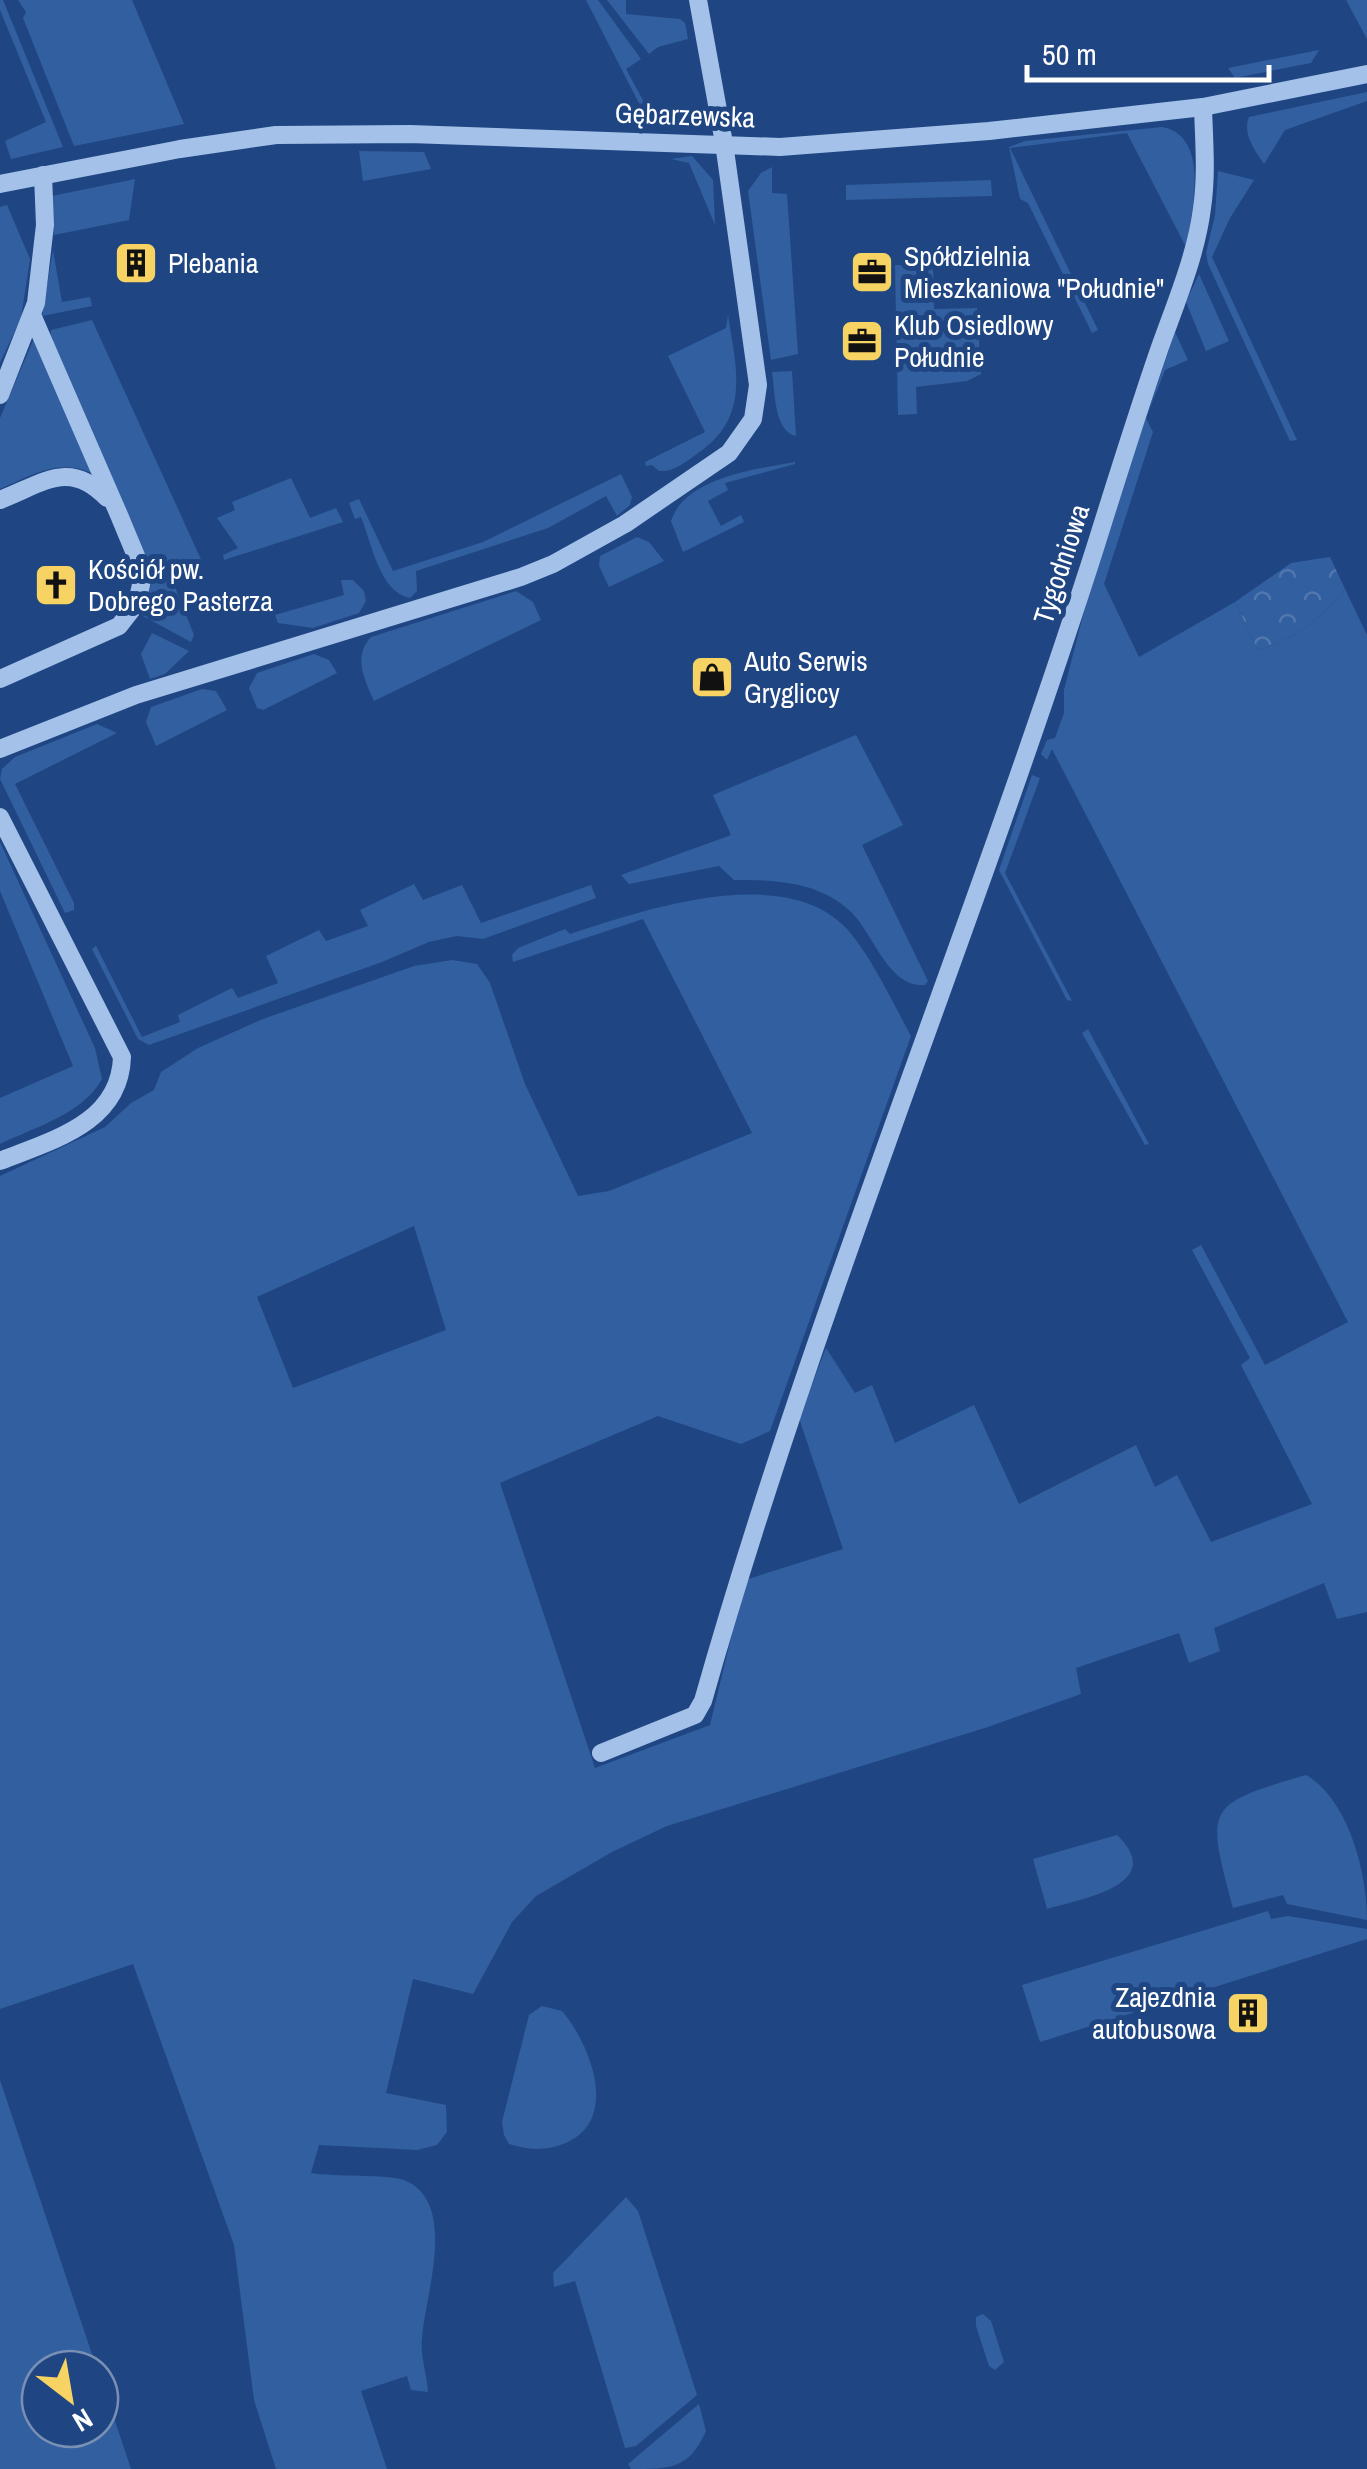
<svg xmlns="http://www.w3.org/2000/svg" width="1367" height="2469" viewBox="0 0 1367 2469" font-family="'Archivo Narrow',sans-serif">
	<defs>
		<pattern id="forest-crowns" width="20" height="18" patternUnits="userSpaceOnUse" patternTransform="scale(2.5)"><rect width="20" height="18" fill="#325fa0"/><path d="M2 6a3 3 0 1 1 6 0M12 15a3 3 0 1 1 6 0" fill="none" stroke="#5177ae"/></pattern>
	</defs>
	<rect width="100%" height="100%" fill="#1f4682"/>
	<g fill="#325fa0" fill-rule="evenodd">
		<polygon points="0,0 3,0 63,147 11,159 5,141 46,122 0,10"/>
		<polygon points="18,0 132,0 184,124 74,146 23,18 26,12"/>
		<polygon points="586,0 598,0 641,59 626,69 651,115 640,122 624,119 645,115"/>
		<polygon points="607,0 626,0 626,14 680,19 685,23 688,39 658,47 649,54"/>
		<polygon points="1346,0 1367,0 1367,39"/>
		<polygon points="1319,50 1311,63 1235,78 1228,68"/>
		<path d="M1367,92V101L1285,130L1264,164C1255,151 1242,133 1249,117Z"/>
		<path d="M1162,127C1211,136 1192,212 1186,247L1127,133L1010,148L1098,330L1092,333L1028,203L1020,199L1009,147L1025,141Z"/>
		<polygon points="359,151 424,152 431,169 363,181"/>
		<polygon points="692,156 713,180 715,225 689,163 671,159"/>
		<polygon points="772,167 772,193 787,194 798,354 771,360 748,191 761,173"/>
		<polygon points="1218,171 1254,180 1230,218 1212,257 1297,440 1290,441 1208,264 1206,253 1215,215"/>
		<polygon points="135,179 129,220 54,235 52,196"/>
		<polygon points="991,180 992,196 846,200 846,185"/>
		<polygon points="7,205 30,259 21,318 0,363 0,207"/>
		<polygon points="53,250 62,302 90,297 92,306 42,316"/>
		<polygon points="895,265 933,265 934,309 977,308 981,374 967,381 916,387 917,414 898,415"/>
		<polygon points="1199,274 1229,341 1206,351 1186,302"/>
		<path d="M728,315C737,372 751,419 694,456C683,464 673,472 659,471L652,465L646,466L645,462L705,432L668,356L726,328Z"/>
		<polygon points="92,320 204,566 172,579 194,635 191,642 141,615 151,585 149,569 51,347 51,330"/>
		<path d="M1175,332L1188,360L1165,370L1146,418L1153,432L1104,584L1139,657L1235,602L1258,650C1295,639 1321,619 1345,589L1367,635V1612L1337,1619L1324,1583L1214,1628L1220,1651L1189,1663L1179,1633L1076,1668L1081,1694L988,1727L667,1826L612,1852L536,1896L512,1922L473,1994L413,1979L386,2093L446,2105L447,2132L437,2145L417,2150L319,2145L311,2173C333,2177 388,2174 404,2180C459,2202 425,2295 422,2338C420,2356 427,2374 428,2392L411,2390L407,2376L361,2391L387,2469H276L254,2400L234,2245L133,1964L0,2009V1176L105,1127L131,1103L154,1090L161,1072L198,1048L263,1019L414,966L452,960L477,964L490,983L525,1084L578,1196L609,1191L752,1133L643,919L513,962L512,955L518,948L565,929L570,934C644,910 786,861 848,930C872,958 893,1003 911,1036L770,1431L741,1444L658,1416L500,1483L595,1768L710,1725L745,1580L843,1549L799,1418L826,1348L855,1393L872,1385L895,1443L974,1405L1019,1504L1136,1445L1155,1487L1177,1475L1211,1542L1312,1504L1241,1365L1250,1358L1192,1250L1201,1245L1265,1365L1348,1322L1052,749L1047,760L1041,754L1047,740L1055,738L1064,713V690L1095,568ZM414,1226L446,1330L293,1388L257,1297Z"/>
		<path d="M35,336L96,475C59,457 35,474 0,489V418Z"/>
		<path d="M792,371L796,436C774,431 775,392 772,372Z"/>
		<path d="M795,462V464L725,483L728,490L708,501L721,526L741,515L744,522L683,552L671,521C685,477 758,469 795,462Z"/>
		<path d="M621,474L632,497L630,505L617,516L606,496L548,528L416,571L417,591L410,598C380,593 371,542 361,517L355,519L349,503L359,499L393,571L483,542Z"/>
		<polygon points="291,478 310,518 336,508 343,522 224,560 223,555 238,548 217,518 235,510 232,502"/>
		<polygon points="637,537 649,542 664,561 609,587 599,566 600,556"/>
		<polygon points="341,580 353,580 364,591 366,601 359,613 313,628 278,623 275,615 344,595"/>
		<path d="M516,591L533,602L541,620L374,701C364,679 353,656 371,637Z"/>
		<polygon points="152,633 189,651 165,674 150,679 141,654"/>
		<polygon points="314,654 329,660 337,673 263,710 257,708 249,688 257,673"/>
		<polygon points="202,689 216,691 227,710 156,746 146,722 151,707"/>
		<polygon points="97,724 117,733 15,784 74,903 74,910 65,913 0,779 2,769 15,757"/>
		<path d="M856,735L903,825L862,845L928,981L925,985C888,988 874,934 851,912C819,881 774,880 734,880L719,866L629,884L621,875L731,835L713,795Z"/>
		<polygon points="1032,775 1040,778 1005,873 1072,1001 1067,1000 999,870"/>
		<path d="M0,842L95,1048L102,1079C83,1114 35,1127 0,1144V1098L73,1066L0,891Z"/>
		<polygon points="414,884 423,900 462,885 481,923 591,885 596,898 483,939 457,936 429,942 382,962 149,1045 138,1039 92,949 96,946 142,1037 180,1022 178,1015 232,988 238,998 278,983 266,956 319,930 326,941 368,926 360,910"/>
		<polygon points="1088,1029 1149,1144 1145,1145 1082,1033"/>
		<path d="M1306,1775C1349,1800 1367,1873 1367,1920L1287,1904L1283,1895L1233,1908C1206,1806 1204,1805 1306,1775Z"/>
		<path d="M1117,1835C1169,1885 1080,1899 1047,1909L1033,1859Z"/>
		<polygon points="1268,1911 1271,1919 1288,1916 1367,1929 1367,1939 1040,2042 1022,1985"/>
		<path d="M542,2006L562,2011C591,2045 621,2122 563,2144C544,2151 528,2150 509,2144L504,2135L502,2122L529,2015Z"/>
		<polygon points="0,2080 97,2369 40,2369 40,2429 100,2429 100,2376 131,2469 0,2469"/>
		<polygon points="626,2197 638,2211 697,2395 636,2446 625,2448 575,2281 554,2287 553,2273"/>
		<polygon points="983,2314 991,2321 1004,2362 995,2370 989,2366 976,2326 976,2317"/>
		<path d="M699,2404L706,2431C689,2469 671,2469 631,2469L628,2464Z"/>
	</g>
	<path fill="url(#forest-crowns)" d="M1330,557L1345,589C1321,619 1295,639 1258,650L1235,602L1291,563Z"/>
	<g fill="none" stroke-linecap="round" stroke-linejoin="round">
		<g stroke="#a4c1e9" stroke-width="18">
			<polyline points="0,184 180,149 276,135 410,134 780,147 989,131 1203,107 1367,74"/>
			<polyline points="0,395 36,303 45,225 43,175"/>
			<path d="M0,500C44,483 69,459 107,498"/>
			<polyline points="0,679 119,626 137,603 142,580 141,568 119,515 33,317"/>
			<polyline points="0,749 136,695 521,577 553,564 625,524 729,453 753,419 758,385 724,143 698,0"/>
			<path d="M0,817L122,1057C120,1123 53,1140 0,1161"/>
			<path d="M601,1753L695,1715L703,1701C814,1309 972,933 1096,545C1116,481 1136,417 1158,353C1174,307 1196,257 1202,208C1207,175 1204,141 1203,107"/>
		</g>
	</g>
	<defs>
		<g id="building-square" transform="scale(2.25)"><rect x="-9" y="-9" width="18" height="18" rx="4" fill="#f7d364" stroke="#1f4682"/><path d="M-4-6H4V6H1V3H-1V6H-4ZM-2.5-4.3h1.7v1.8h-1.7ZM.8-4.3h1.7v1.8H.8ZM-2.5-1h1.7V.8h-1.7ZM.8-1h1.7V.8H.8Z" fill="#111"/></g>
		<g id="office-square" transform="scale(2.25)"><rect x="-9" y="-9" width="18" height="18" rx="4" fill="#f7d364" stroke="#1f4682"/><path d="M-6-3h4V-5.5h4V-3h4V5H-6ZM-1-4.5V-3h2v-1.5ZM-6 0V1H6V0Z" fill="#111"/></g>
		<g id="church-square" transform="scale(2.25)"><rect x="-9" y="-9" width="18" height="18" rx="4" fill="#f7d364" stroke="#1f4682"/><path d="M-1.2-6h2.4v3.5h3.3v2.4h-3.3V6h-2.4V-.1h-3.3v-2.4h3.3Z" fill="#111"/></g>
		<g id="shop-square" transform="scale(2.25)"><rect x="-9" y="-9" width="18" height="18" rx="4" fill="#f7d364" stroke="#1f4682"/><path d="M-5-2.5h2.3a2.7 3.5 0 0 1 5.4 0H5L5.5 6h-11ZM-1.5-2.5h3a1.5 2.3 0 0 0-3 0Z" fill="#111"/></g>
	</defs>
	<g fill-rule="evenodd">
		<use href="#building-square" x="136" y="263"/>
		<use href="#office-square" x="872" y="272"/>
		<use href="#office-square" x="862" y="341"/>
		<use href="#church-square" x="56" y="585"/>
		<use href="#shop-square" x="712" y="677"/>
		<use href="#building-square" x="1248" y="2013"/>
	</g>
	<g text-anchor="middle" stroke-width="10" stroke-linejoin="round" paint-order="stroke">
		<g font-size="28" fill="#fff" stroke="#1f4682">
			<text transform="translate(685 115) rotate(2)" y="10">Gębarzewska</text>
			<text transform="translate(1061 564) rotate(-72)" y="10">Tygodniowa</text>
		</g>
		<g font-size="28" fill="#fff" stroke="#1f4682" text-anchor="start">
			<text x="904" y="266">Spółdzielnia<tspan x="904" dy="32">Mieszkaniowa "Południe"</tspan></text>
			<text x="168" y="273">Plebania</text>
			<text x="894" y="335">Klub Osiedlowy<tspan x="894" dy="32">Południe</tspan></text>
			<text x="88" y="579">Kościół pw.<tspan x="88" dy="32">Dobrego Pasterza</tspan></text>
			<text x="744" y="671">Auto Serwis<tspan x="744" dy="32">Grygliccy</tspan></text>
			<text x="1216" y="2007" text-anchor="end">Zajezdnia<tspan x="1216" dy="32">autobusowa</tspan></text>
		</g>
	</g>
	<g transform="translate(70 2399) rotate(149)"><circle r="48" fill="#1f4682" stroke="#7990b4" stroke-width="2.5"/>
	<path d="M0-8L18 38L0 25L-18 38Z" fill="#f7d364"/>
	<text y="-15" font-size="28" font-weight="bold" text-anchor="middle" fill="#ffffff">N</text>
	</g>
	<path d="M1027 65v15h242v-15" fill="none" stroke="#ffffff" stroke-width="5"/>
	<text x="1042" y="65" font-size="30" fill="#ffffff" stroke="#1f4682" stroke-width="8" paint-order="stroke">50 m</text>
</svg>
